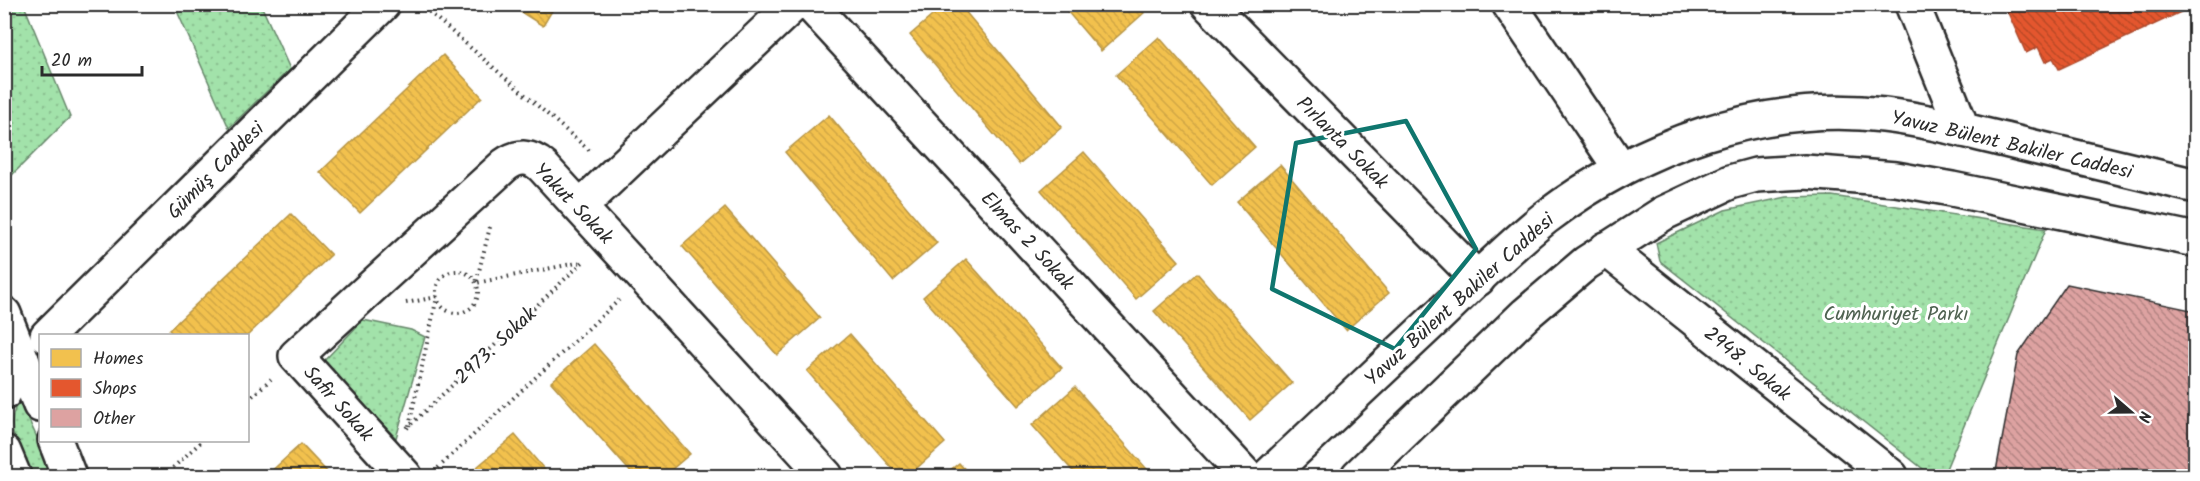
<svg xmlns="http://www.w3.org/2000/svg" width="2200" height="481" viewBox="0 0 2200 481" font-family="Kalam,sans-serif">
	<defs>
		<pattern id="green-dots" width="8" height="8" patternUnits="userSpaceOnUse" patternTransform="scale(1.5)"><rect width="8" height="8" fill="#a2e2aa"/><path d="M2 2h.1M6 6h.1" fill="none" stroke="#8cc292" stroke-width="1.8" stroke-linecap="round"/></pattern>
		<pattern id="homes-back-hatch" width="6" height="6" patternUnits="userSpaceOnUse" patternTransform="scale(1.5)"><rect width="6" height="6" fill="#f2c14e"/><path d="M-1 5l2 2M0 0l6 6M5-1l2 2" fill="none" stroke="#d0a644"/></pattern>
		<pattern id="shops-back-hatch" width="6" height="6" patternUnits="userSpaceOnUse" patternTransform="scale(1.5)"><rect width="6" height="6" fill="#e4572e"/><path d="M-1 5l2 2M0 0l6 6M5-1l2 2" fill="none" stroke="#b94827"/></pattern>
		<pattern id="building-back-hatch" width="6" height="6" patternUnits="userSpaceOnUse" patternTransform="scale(1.5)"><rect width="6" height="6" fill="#dda2a1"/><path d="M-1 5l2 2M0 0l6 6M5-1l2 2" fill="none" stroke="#b38483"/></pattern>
	</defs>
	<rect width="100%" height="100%" fill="#fff"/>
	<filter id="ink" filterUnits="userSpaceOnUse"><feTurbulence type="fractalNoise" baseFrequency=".0167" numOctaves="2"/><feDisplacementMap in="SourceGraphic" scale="12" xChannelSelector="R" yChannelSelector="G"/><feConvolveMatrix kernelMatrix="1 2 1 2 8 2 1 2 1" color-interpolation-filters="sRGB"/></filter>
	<g filter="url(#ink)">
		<g fill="url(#green-dots)" stroke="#66866a" stroke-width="1.5">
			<polygon points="15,5 24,5 70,117 5,182 5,24"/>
			<polygon points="183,5 261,5 290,69 229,128 177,11"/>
			<polygon points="1832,196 2046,229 1943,476 1932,476 1660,261 1656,243 1725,210 1787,197"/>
			<polygon points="363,320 411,330 425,337 396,438 322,363"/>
			<path d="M19,399L55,476H30C18,449 3,428 19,399Z"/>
		</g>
		<g fill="url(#homes-back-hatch)" stroke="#b69444" stroke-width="1.5">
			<polygon points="508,4 556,4 543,26"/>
			<polygon points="946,4 959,4 1062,127 1019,164 910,35"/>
			<polygon points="1061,4 1137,4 1144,13 1101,51"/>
			<polygon points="1159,37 1255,147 1212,185 1116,75"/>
			<polygon points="443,55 482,97 360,213 320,172"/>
			<polygon points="829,115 937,243 893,281 785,152"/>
			<polygon points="1084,152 1179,261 1136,299 1041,190"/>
			<polygon points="1280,165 1389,293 1346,330 1237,202"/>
			<polygon points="725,208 820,318 777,355 682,246"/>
			<polygon points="291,214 331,255 247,336 175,336 169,330"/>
			<polygon points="966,259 1062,368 1018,406 923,297"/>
			<polygon points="1197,273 1292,383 1250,420 1154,311"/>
			<polygon points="850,334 945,443 908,476 899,476 807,371"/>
			<polygon points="594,344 690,454 664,476 634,476 551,382"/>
			<polygon points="1075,387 1153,476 1077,476 1032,425"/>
			<polygon points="515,435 550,476 475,476 471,472"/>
			<polygon points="301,444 331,476 266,476"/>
			<polygon points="959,463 971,476 943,476"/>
		</g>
		<polygon fill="url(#shops-back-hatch)" stroke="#ac4a2d" stroke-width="1.5" points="2004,4 2177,4 2181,12 2059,69 2053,58 2045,62 2038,47 2026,53"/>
		<polygon fill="url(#building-back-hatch)" stroke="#2b2b2b" stroke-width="1.5" points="2067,284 2196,311 2196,476 2025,476 2026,474 1996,471 2018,355"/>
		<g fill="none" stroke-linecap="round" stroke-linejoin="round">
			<g stroke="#2b2b2b" stroke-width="38">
				<g id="street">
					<polyline points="810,4 1246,476"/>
					<polyline points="1208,4 1478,279"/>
					<polyline points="1509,4 1621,169"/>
					<polyline points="1912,4 1963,130"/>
					<polyline points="580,207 794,4"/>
					<polyline points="1606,249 1891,476"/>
					<polyline points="4,393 22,360"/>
					<polyline points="4,452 14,476"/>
					<path d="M405,476L296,356L505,165C519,155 531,156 543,167L826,476"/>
				</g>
			</g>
			<g stroke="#2b2b2b" stroke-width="38">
				<g id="secondary">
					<polyline points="4,314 40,405"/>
					<polyline points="47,336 383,4"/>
					<polyline points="55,440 69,476"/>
					<path d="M1268,476C1323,425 1377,374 1431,323C1469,287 1505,250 1545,218C1641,145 1762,101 1884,115C1926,120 1967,131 2009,141C2071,156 2133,171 2196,186"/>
					<polyline points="1358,476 1526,314 1586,263 1664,213 1730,182 1756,175 1805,172 1896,179 1952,189 2196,240"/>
				</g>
			</g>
			<g stroke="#2b2b2b" stroke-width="4" stroke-dasharray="1.5 4.5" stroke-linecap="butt">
				<polyline points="420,4 590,151"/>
				<polyline points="490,227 476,283 582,262"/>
				<circle cx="457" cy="292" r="21"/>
				<polyline points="406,303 437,297 409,426"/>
				<polyline points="248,400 271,379"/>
				<polyline points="407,428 585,260"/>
				<polyline points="438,468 619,300"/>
				<polyline points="164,476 203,440"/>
			</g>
			<use href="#street" stroke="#fff" stroke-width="33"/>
			<use href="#secondary" stroke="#fff" stroke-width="33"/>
		</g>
	</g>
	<path fill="none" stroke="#0f766e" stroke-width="4.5" stroke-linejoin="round" d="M1406,121L1476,249L1395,349L1272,289L1296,143Z"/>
	<g text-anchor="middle" stroke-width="6" stroke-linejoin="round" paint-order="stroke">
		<g font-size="20" fill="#2b2b2b" stroke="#fff">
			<text transform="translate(1343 142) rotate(45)" y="7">Pırlanta Sokak</text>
			<text transform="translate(2012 144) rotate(13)" y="7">Yavuz Bülent Bakiler Caddesi</text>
			<text transform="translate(215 170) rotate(-45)" y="7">Gümüş Caddesi</text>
			<text transform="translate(574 203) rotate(46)" y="7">Yakut Sokak</text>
			<text transform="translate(1028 240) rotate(47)" y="7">Elmas 2 Sokak</text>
			<text transform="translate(1459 299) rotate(-42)" y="7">Yavuz Bülent Bakiler Caddesi</text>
			<text transform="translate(495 345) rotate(-43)" y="7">2973. Sokak</text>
			<text transform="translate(1748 363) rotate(39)" y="7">2948. Sokak</text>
			<text transform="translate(339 403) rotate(48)" y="7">Safir Sokak</text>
		</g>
		<g font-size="20" fill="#4f6251" stroke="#fff">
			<text x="1896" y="320">Cumhuriyet Parkı</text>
		</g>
	</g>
	<rect width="2200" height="481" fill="none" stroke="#fff" stroke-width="24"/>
	<rect x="12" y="12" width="2176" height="457" fill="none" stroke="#2b2b2b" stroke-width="2" filter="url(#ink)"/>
	<rect x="39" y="334" width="210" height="108" fill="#ffffff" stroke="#aaaaaa" stroke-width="1.5"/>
	<rect x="51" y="349" width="30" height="18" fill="#f2c14e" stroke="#aaaaaa" stroke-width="1.5"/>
	<text x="93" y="364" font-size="18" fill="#2b2b2b">Homes</text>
	<rect x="51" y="379" width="30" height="18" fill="#e4572e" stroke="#aaaaaa" stroke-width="1.5"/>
	<text x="93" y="394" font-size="18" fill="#2b2b2b">Shops</text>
	<rect x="51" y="409" width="30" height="18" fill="#dda2a1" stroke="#aaaaaa" stroke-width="1.5"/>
	<text x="93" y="424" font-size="18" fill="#2b2b2b">Other</text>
	<g transform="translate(2131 412) rotate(110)" stroke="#ffffff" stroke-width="4.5" paint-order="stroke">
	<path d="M0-4.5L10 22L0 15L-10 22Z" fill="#2b2b2b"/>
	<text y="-9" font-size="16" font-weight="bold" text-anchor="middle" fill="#2b2b2b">N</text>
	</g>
	<path d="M42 66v9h100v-9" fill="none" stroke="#2b2b2b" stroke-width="3"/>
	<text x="51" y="66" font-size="18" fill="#2b2b2b" stroke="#ffffff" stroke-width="4.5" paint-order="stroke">20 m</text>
</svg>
